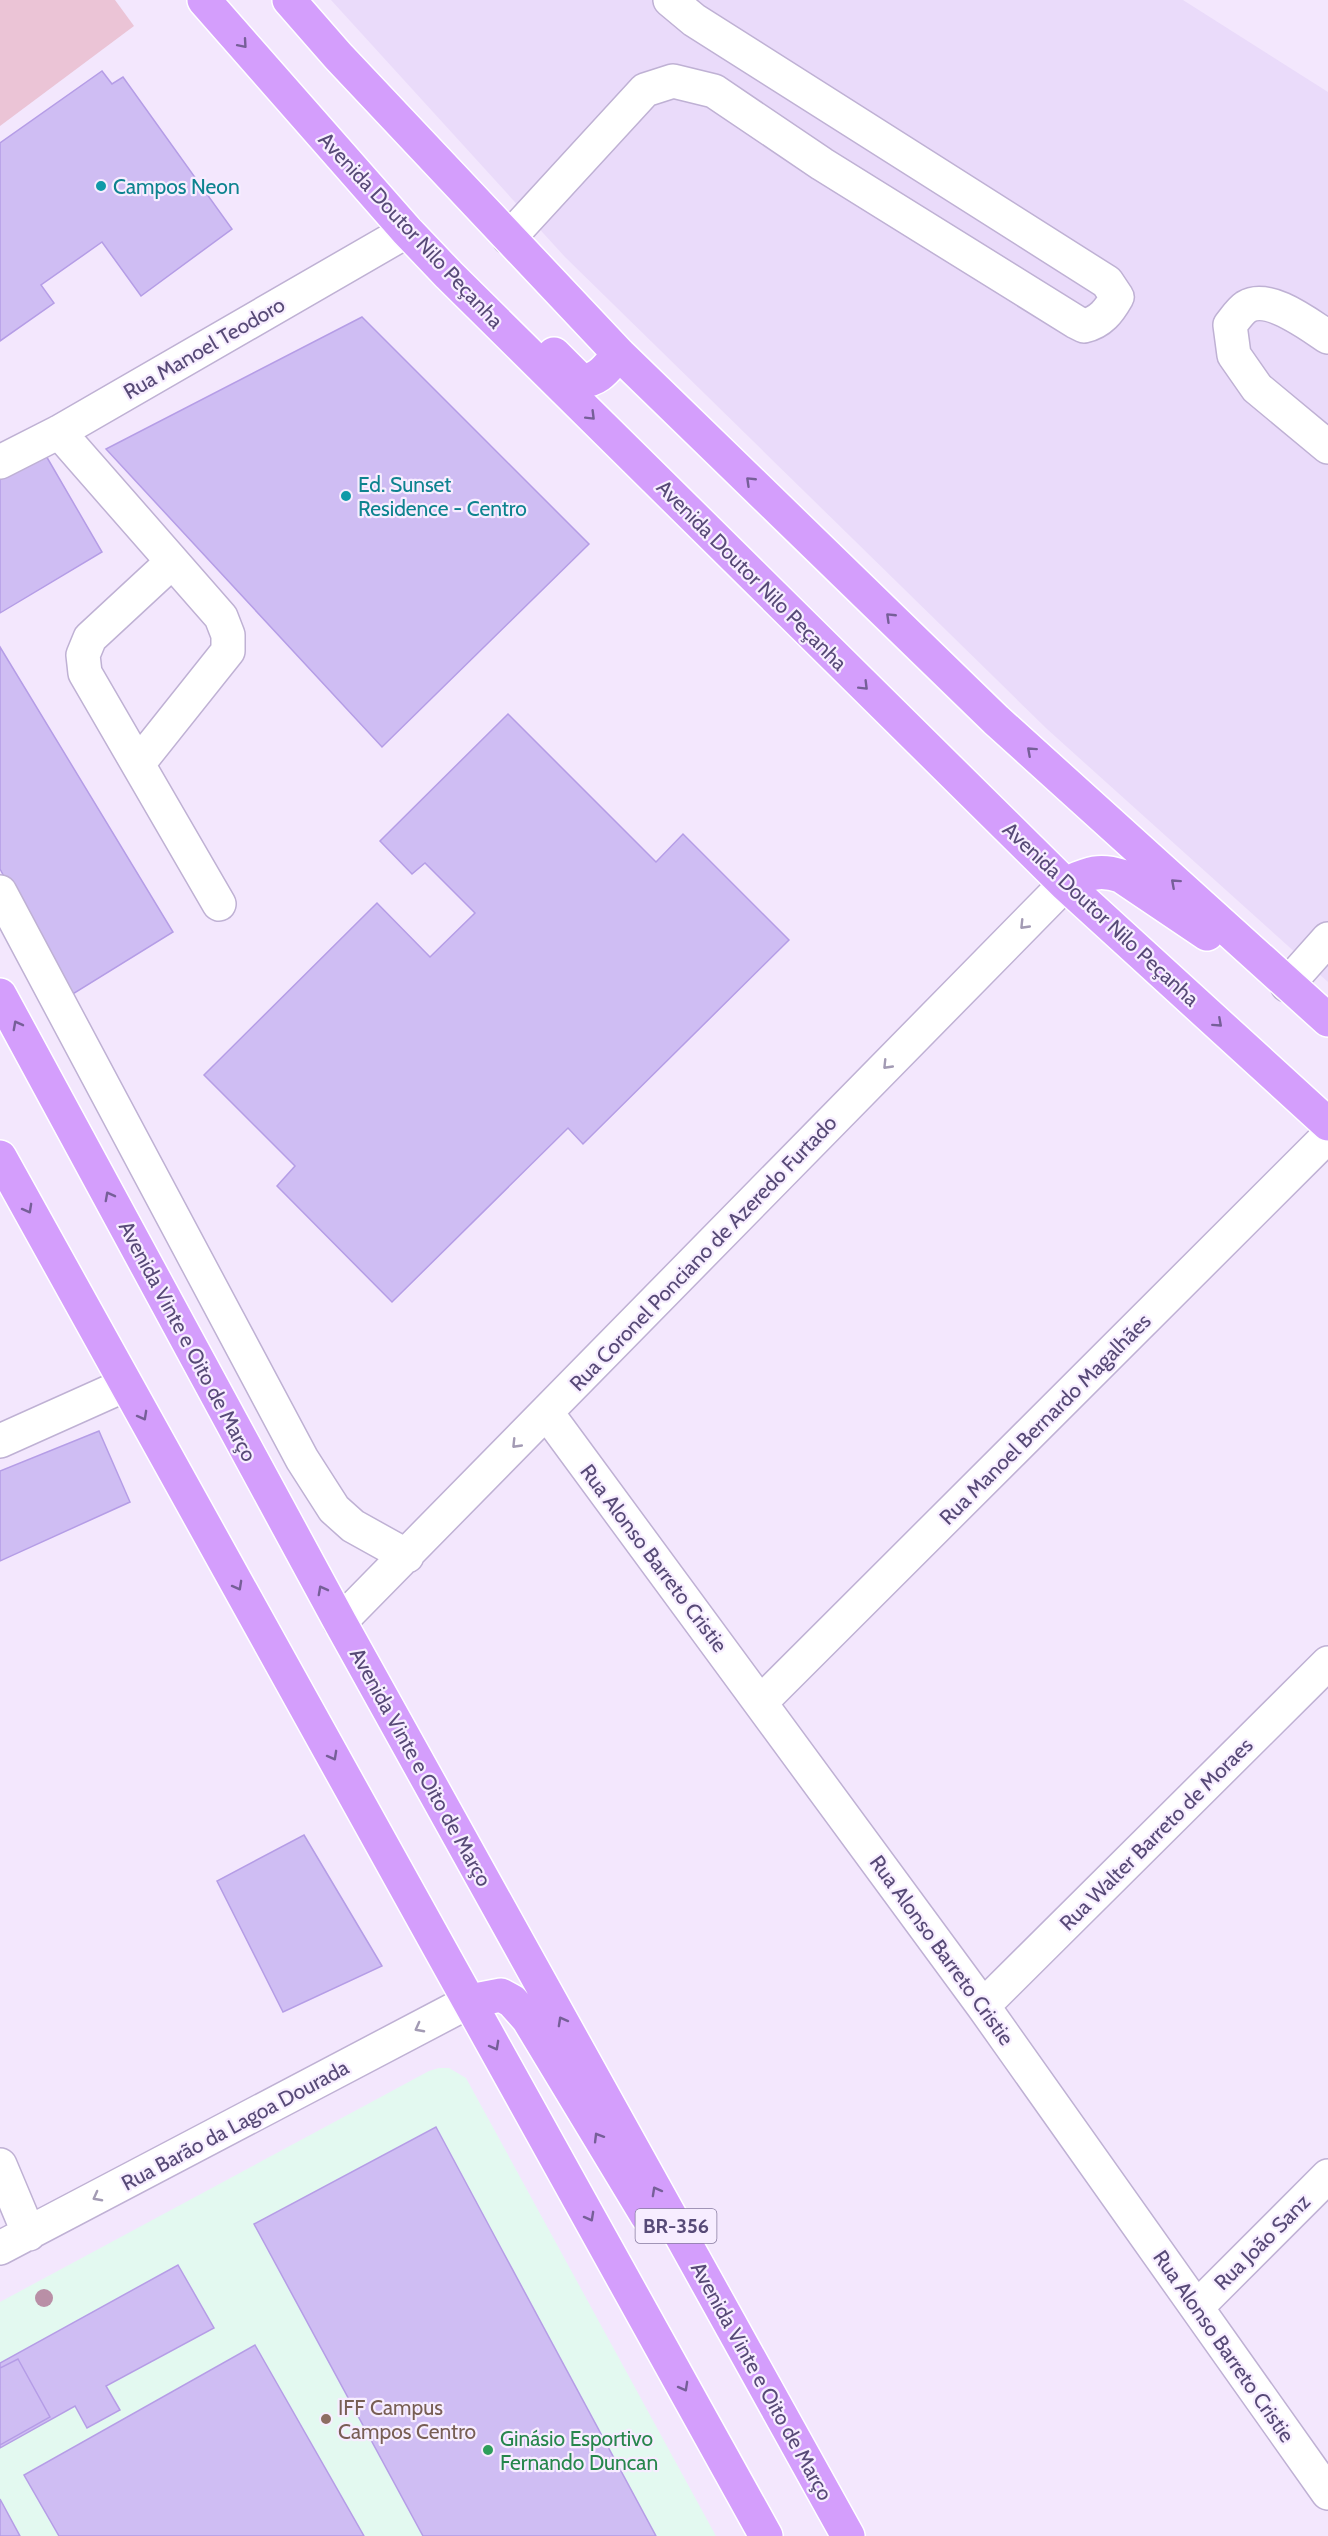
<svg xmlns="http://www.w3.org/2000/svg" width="1328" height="2536" font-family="Cabin,sans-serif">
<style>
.residential{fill:#eadbfa}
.education{fill:#e3f9f0}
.grass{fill:#ebc4d6}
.building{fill:#cfbdf3;stroke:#b59de6;stroke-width:1.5}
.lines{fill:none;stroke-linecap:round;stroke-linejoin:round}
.minor-casing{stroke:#bfb1d4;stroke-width:36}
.major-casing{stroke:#fff;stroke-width:36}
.minor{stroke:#fff;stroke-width:33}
.major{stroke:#d49efc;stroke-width:33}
.tree{fill:#b98fa6}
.oneway{stroke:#765f98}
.oneway2{stroke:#a39bb4}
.culture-dot{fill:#0f9aa8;stroke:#f7edff;stroke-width:2}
.education-dot{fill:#8d6e63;stroke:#f7edff;stroke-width:2}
.leisure-dot{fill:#2e9e5b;stroke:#f7edff;stroke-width:2}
.labels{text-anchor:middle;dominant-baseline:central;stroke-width:4.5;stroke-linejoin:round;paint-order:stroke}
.shield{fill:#f7edff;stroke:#877ba0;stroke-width:1.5}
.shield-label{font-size:20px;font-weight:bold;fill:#574a77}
.culture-label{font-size:21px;fill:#0d838f;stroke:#f7edff;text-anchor:start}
.street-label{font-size:21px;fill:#574a77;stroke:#f7edff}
.education-label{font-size:21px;fill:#785e54;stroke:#f7edff;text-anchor:start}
.leisure-label{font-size:21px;fill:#27864d;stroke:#f7edff;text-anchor:start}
</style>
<rect width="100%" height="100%" fill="#f3e7fd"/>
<path class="residential" d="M331,0H1183L1328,92V982L1047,729L565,257Z"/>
<path class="education" d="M439,2068H449L466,2078L716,2536H0V2302L429,2071Z"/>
<path class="grass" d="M0,0H115L134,26L0,126Z"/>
<path class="building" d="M102,71L112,84L123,77L232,229L141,296L102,242L41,285L54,303L0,341V143Z
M362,317L589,544L382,747L106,449Z
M45,454L102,552L0,613V477Z
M0,647L173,932L68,997L0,869Z
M508,714L656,862L683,834L789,940L583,1144L568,1128L392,1302L277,1186L295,1166L204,1075L377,903L430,957L475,913L425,863L412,874L380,841Z
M99,1431L130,1502L0,1561V1471Z
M304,1835L382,1966L283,2012L217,1881Z
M436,2127L502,2250L656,2536H423L254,2224Z
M178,2265L214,2328L106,2386L120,2410L87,2428L75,2406L0,2448V2363Z
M255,2345L364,2536H59L24,2475Z
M18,2359L50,2417L0,2445V2368Z
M0,2499L20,2536H0Z"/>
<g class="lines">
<g class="minor-casing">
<path id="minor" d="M509,238L645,90L673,81L714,91L822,164L1076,322L1084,326C1101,322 1109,311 1117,297L1107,282L694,20L670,0
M1328,337C1309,325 1269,293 1246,307C1240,311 1234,320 1230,325L1234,355L1257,388L1328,447
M59,432L221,617L228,635V651L138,764
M0,462L59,432L407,231
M172,562L90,638L83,655L85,673L219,904
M0,892L302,1459L334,1509L353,1526L407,1556
M1287,985L1328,939
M547,1413L983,2006L1328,2493
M0,1441L125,1385
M340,1622L1065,884
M761,1702L1328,1136
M983,2006L1328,1663
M0,2165L29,2234
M0,2248L470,2001
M1197,2307L1328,2176"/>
</g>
<g class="major-casing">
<path id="major" d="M204,0L407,231L449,275L1065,884L1328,1124
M289,0L338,56L619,354L996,720L1328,1020
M554,354L580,380C598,383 608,366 619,354
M1065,884C1086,875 1097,868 1121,876L1207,934
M0,995L340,1622L848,2536
M0,1157L766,2536
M470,2001L501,1995L512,2001L528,2019L647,2216"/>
</g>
<use href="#minor" class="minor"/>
<use href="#major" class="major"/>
</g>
<circle class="tree" cx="44" cy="2298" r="9"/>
<defs><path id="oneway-chevron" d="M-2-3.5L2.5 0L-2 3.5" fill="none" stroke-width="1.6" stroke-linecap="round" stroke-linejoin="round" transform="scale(1.5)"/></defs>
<g class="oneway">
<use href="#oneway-chevron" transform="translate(243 44) rotate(49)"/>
<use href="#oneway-chevron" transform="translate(591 416) rotate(45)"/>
<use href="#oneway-chevron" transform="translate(750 481) rotate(-136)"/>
<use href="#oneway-chevron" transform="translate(890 617) rotate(-136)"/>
<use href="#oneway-chevron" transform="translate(864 686) rotate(45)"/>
<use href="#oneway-chevron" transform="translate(1031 751) rotate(-138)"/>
<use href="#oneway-chevron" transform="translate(1175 883) rotate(-138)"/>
<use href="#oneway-chevron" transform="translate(1218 1023) rotate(42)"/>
<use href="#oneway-chevron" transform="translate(17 1025) rotate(-118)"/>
<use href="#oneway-chevron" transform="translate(109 1196) rotate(-118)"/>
<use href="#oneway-chevron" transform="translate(28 1209) rotate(61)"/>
<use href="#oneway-chevron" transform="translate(143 1416) rotate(61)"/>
<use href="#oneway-chevron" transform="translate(238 1586) rotate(61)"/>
<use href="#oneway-chevron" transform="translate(322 1590) rotate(-118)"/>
<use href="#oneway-chevron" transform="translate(333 1756) rotate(61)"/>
<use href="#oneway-chevron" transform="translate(562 2021) rotate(-119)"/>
<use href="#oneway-chevron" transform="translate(495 2046) rotate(61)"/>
<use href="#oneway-chevron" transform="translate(598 2137) rotate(-121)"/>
<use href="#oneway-chevron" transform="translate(656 2191) rotate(-119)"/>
<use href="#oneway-chevron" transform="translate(590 2217) rotate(61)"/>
<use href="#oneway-chevron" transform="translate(684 2387) rotate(61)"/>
</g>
<g class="oneway2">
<use href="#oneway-chevron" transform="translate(1024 925) rotate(134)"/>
<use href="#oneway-chevron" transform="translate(887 1065) rotate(134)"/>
<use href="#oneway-chevron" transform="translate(516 1444) rotate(134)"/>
<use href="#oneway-chevron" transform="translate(419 2028) rotate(152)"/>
<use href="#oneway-chevron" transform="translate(97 2197) rotate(152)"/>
</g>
<g class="culture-dot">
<circle cx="101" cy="186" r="6"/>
<circle cx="346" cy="496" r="6"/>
</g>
<circle class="education-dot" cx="326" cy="2419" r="6"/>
<circle class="leisure-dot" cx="488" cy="2450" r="6"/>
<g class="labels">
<rect class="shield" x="635.5" y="2209" width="81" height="34" rx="4.5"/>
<g class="shield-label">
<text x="676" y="2226">BR-356</text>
</g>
<g class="culture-label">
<text x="113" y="186">Campos Neon</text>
<text x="358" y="484">Ed. Sunset<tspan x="358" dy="24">Residence - Centro</tspan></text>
</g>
<g class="street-label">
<text transform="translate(411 230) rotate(47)">Avenida Doutor Nilo Peçanha</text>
<text transform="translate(204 348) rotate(-30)">Rua Manoel Teodoro</text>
<text transform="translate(752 575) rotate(45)">Avenida Doutor Nilo Peçanha</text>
<text transform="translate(1101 914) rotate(43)">Avenida Doutor Nilo Peçanha</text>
<text transform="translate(703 1253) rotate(-46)">Rua Coronel Ponciano de Azeredo Furtado</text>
<text transform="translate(188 1341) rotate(62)">Avenida Vinte e Oito de Março</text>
<text transform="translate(1045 1419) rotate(-45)">Rua Manoel Bernardo Magalhães</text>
<text transform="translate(654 1558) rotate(53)">Rua Alonso Barreto Cristie</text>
<text transform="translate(421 1767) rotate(61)">Avenida Vinte e Oito de Março</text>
<text transform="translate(1156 1834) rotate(-45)">Rua Walter Barreto de Moraes</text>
<text transform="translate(942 1950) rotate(54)">Rua Alonso Barreto Cristie</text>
<text transform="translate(235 2125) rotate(-28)">Rua Barão da Lagoa Dourada</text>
<text transform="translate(1262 2242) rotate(-45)">Rua João Sanz</text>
<text transform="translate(1224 2346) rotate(55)">Rua Alonso Barreto Cristie</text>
<text transform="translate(762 2381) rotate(61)">Avenida Vinte e Oito de Março</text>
</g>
<g class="education-label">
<text x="338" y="2407">IFF Campus<tspan x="338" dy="24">Campos Centro</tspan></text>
</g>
<g class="leisure-label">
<text x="500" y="2438">Ginásio Esportivo<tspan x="500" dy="24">Fernando Duncan</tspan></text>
</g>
</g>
</svg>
